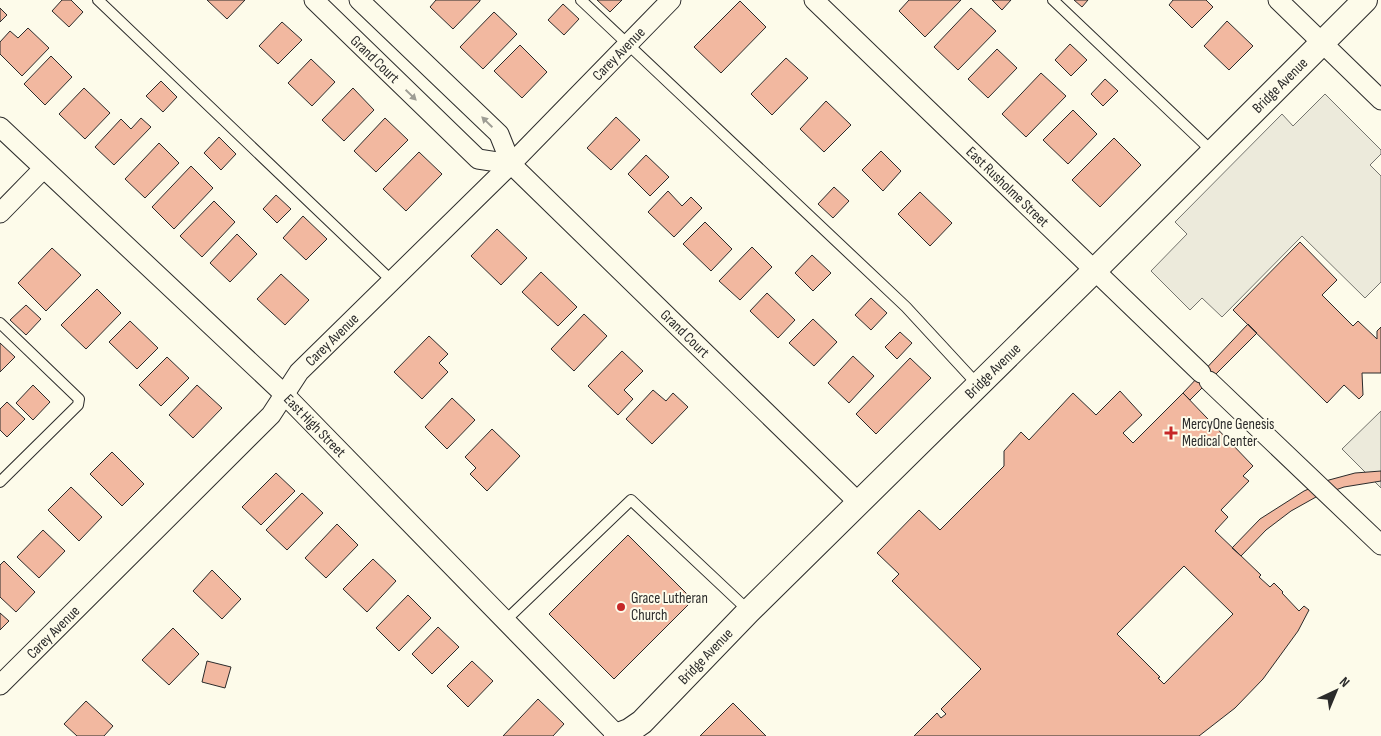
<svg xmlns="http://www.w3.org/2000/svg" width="1381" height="736" font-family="'Sofia Sans Condensed',sans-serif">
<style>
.parking{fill:#eceadb;stroke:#74746e}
.building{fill:#f2b8a0;stroke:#2b2b2b;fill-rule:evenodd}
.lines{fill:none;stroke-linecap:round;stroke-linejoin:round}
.service-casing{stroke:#2b2b2b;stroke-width:12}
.minor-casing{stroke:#2b2b2b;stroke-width:21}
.tertiary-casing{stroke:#2b2b2b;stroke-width:26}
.service{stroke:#fdfbea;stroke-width:10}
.minor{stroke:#fdfbea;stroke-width:19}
.tertiary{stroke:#fdfbea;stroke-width:24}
.oneway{fill:#9e9d94}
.poi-dot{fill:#c62828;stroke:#fdfbea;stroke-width:2}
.labels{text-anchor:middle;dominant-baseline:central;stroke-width:4;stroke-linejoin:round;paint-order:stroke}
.street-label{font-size:15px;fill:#2b2b2b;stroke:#fdfbea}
.poi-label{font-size:15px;fill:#2b2b2b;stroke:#fdfbea;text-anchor:start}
</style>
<rect width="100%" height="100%" fill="#fdfbea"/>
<path class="parking" d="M1325,94L1381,150V154L1370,165L1381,176V282L1365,298L1302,236L1222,317L1202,298L1190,310L1151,271L1187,234L1175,222L1282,114L1293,126Z
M1381,411V488L1342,449Z"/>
<path class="building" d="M62,0H71L83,12L69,27L52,11Z
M207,0H245L227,19Z
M436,0H480V1L453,29L430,7Z
M597,0H622L610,12Z
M909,0H961L925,37L899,11Z
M992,0H1011L1002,10Z
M1074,0H1088L1082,7Z
M1173,0H1206L1213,7L1192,28L1169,5Z
M740,1L766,27L721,73L694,47Z
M563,4L579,19L564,35L548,20Z
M0,8L7,15L0,22Z
M971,8L996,31L958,70L934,47Z
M494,12L517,34L483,69L460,47Z
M1227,21L1253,46L1229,70L1204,46Z
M282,22L302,40L278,64L259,46Z
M28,28L49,48L22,76L0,54V42L10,31L18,38Z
M1070,44L1087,60L1071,76L1055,60Z
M520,45L547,72L522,98L494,71Z
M997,49L1017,68L988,98L968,79Z
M51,56L72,77L45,105L24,84Z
M786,58L808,78L772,115L751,94Z
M311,59L335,82L312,106L288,83Z
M1041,73L1066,96L1026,137L1002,114Z
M1105,79L1118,91L1103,106L1091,94Z
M161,81L177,97L163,112L146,96Z
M84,88L110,113L85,139L59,114Z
M353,88L374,110L344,141L322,120Z
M826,101L851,125L824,152L800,129Z
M1073,110L1097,134L1068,164L1043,140Z
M616,117L640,140L611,170L587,148Z
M141,118L151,127L114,165L95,147L121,119L131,129Z
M385,118L408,140L376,172L354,151Z
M219,137L236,154L221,170L204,153Z
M1114,138L1141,165L1100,207L1072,180Z
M159,143L179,163L145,198L125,179Z
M881,151L901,171L883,191L862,170Z
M419,152L442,174L406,211L383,189Z
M646,155L669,177L650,196L628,174Z
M191,166L213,188L174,229L152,207Z
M834,187L849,201L833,218L818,204Z
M668,191L682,206L691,197L702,208L674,237L648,212Z
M920,192L952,223L930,246L898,214Z
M276,195L291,209L277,223L263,209Z
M214,201L235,222L202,257L180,236Z
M303,216L327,239L306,260L283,238Z
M705,222L732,249L711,271L683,244Z
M497,229L527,258L501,285L471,256Z
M237,234L257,254L230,282L210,263Z
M1300,242L1337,280L1322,295L1353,326L1358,321L1377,339V331L1381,327V373H1362L1363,395L1359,399L1344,385L1327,403L1233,310Z
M752,247L772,267L740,300L719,281Z
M52,248L81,275L46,311L18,283Z
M812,255L831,273L813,291L795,273Z
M541,272L577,307L558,326L522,292Z
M281,274L309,300L285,325L257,299Z
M97,289L121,313L86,349L61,325Z
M767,293L795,320L778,338L750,311Z
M871,298L887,313L871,330L855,315Z
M26,305L41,319L26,335L10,320Z
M584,314L607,336L574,371L551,349Z
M813,319L837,342L814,366L789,343Z
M130,321L158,348L137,369L109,342Z
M1248,324L1257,333L1190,400L1183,393Z
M900,332L912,343L897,359L885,347Z
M429,336L448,354L439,363L448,372L422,399L394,372Z
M0,343L15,357L0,372Z
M622,351L643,371L624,390L633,399L618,415L588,386Z
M853,356L874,376L849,403L828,383Z
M167,357L189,378L161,406L139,385Z
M910,358L931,378L876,434L856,414Z
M33,385L50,402L33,420L16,403Z
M197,385L222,408L193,438L169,415Z
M653,390L666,401L673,393L688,407L652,444L626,419Z
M1120,391L1142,415L1123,433L1133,443L1183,393L1253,466L1243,476L1249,481L1221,510L1228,517L1215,531L1261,575L1259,577L1270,587L1274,583L1283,592L1282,593L1299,611L1304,606L1309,610L1298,631L1263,679L1235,708L1199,736H914L937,713L941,718L946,714L941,709L981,669L892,581L899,574L877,553L919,510L940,530L1004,466V451L1021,432L1029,440L1073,393L1096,415ZM1184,566L1233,614L1164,684L1158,678L1160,677L1117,634Z
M452,398L475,420L447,449L425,427Z
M7,402L25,419L7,437L0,430V409Z
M492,429L520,456L487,491L470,474L476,468L465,457Z
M112,452L144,484L122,506L90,474Z
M1381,471V481L1344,487L1316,497L1291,511L1266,530L1241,556L1232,548L1260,519L1304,491L1329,480L1355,473Z
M276,473L295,491L261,525L242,507Z
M71,487L102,517L79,541L48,510Z
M302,493L323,513L287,550L266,530Z
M337,524L358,545L326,578L305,558Z
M43,530L65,551L39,578L17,557Z
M628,535L693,600L614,679L549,614Z
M373,559L396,581L367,612L343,589Z
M4,561L35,592L16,612L0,597V565Z
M212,570L241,599L222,619L193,591Z
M408,595L431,618L399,651L376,628Z
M0,613L9,621L0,630Z
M438,627L459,647L432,674L412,654Z
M173,628L199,654L169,685L142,660Z
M207,661L231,667L225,688L202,682Z
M472,661L493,681L468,707L447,686Z
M538,699L564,724L553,736H503Z
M86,701L113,726L104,736H77L64,724Z
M733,703L766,736H700Z"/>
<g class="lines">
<g class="service-casing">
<path id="service" d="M98,0L392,281
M581,0L906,307L978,385
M1053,0L1213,152
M0,323L79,399L78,405L0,482
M506,620L631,500L749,611"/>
</g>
<g class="minor-casing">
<g id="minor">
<path id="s1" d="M314,0L478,159L511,164"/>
<path id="s2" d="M359,0L499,134L511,164L859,503"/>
<path id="s3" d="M814,0L1201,373"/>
<path d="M1278,0L1381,100"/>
<path id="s4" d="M0,127L284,394L618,736"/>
<path d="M0,213L43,169"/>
<path d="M1209,381L1381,545"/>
<path id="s5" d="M0,685L271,415L299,372L511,164L671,0"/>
</g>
</g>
<g class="tertiary-casing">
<g id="tertiary">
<path id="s6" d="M616,736L629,731L642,722L749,611L1094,271L1365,0"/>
</g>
</g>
<use href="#service" class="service"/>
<use href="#minor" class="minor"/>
<use href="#tertiary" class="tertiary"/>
</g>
<defs><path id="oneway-solid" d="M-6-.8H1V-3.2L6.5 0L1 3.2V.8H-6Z" transform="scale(1.25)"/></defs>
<g class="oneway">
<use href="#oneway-solid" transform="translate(411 95) rotate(44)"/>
<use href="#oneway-solid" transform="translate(487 122) rotate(-136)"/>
</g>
<g class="poi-dot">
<path d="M1168.5 425.5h5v5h5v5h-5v5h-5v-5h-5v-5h5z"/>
<circle cx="621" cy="607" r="5"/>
</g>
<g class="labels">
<g class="street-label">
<text stroke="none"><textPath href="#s5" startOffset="885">Carey Avenue</textPath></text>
<text stroke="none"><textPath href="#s1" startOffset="85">Grand Court</textPath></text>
<text stroke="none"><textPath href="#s6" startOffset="931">Bridge Avenue</textPath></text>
<text stroke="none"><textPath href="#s3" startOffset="269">East Rusholme Street</textPath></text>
<text stroke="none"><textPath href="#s2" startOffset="469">Grand Court</textPath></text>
<text stroke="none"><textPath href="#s5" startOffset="480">Carey Avenue</textPath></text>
<text stroke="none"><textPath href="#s6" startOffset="526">Bridge Avenue</textPath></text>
<text stroke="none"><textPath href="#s4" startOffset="434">East High Street</textPath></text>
<text stroke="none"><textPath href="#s5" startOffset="75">Carey Avenue</textPath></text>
<text stroke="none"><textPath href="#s6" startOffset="121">Bridge Avenue</textPath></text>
</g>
<g class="poi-label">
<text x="1182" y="424">MercyOne Genesis<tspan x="1182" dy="17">Medical Center</tspan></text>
<text x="631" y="598">Grace Lutheran<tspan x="631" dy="17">Church</tspan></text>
</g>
</g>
<g transform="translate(1336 691) rotate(44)" stroke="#fdfbea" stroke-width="4" paint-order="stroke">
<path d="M0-4L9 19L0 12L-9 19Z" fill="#2b2b2b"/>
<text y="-8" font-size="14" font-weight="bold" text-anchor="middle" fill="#2b2b2b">N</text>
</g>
</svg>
